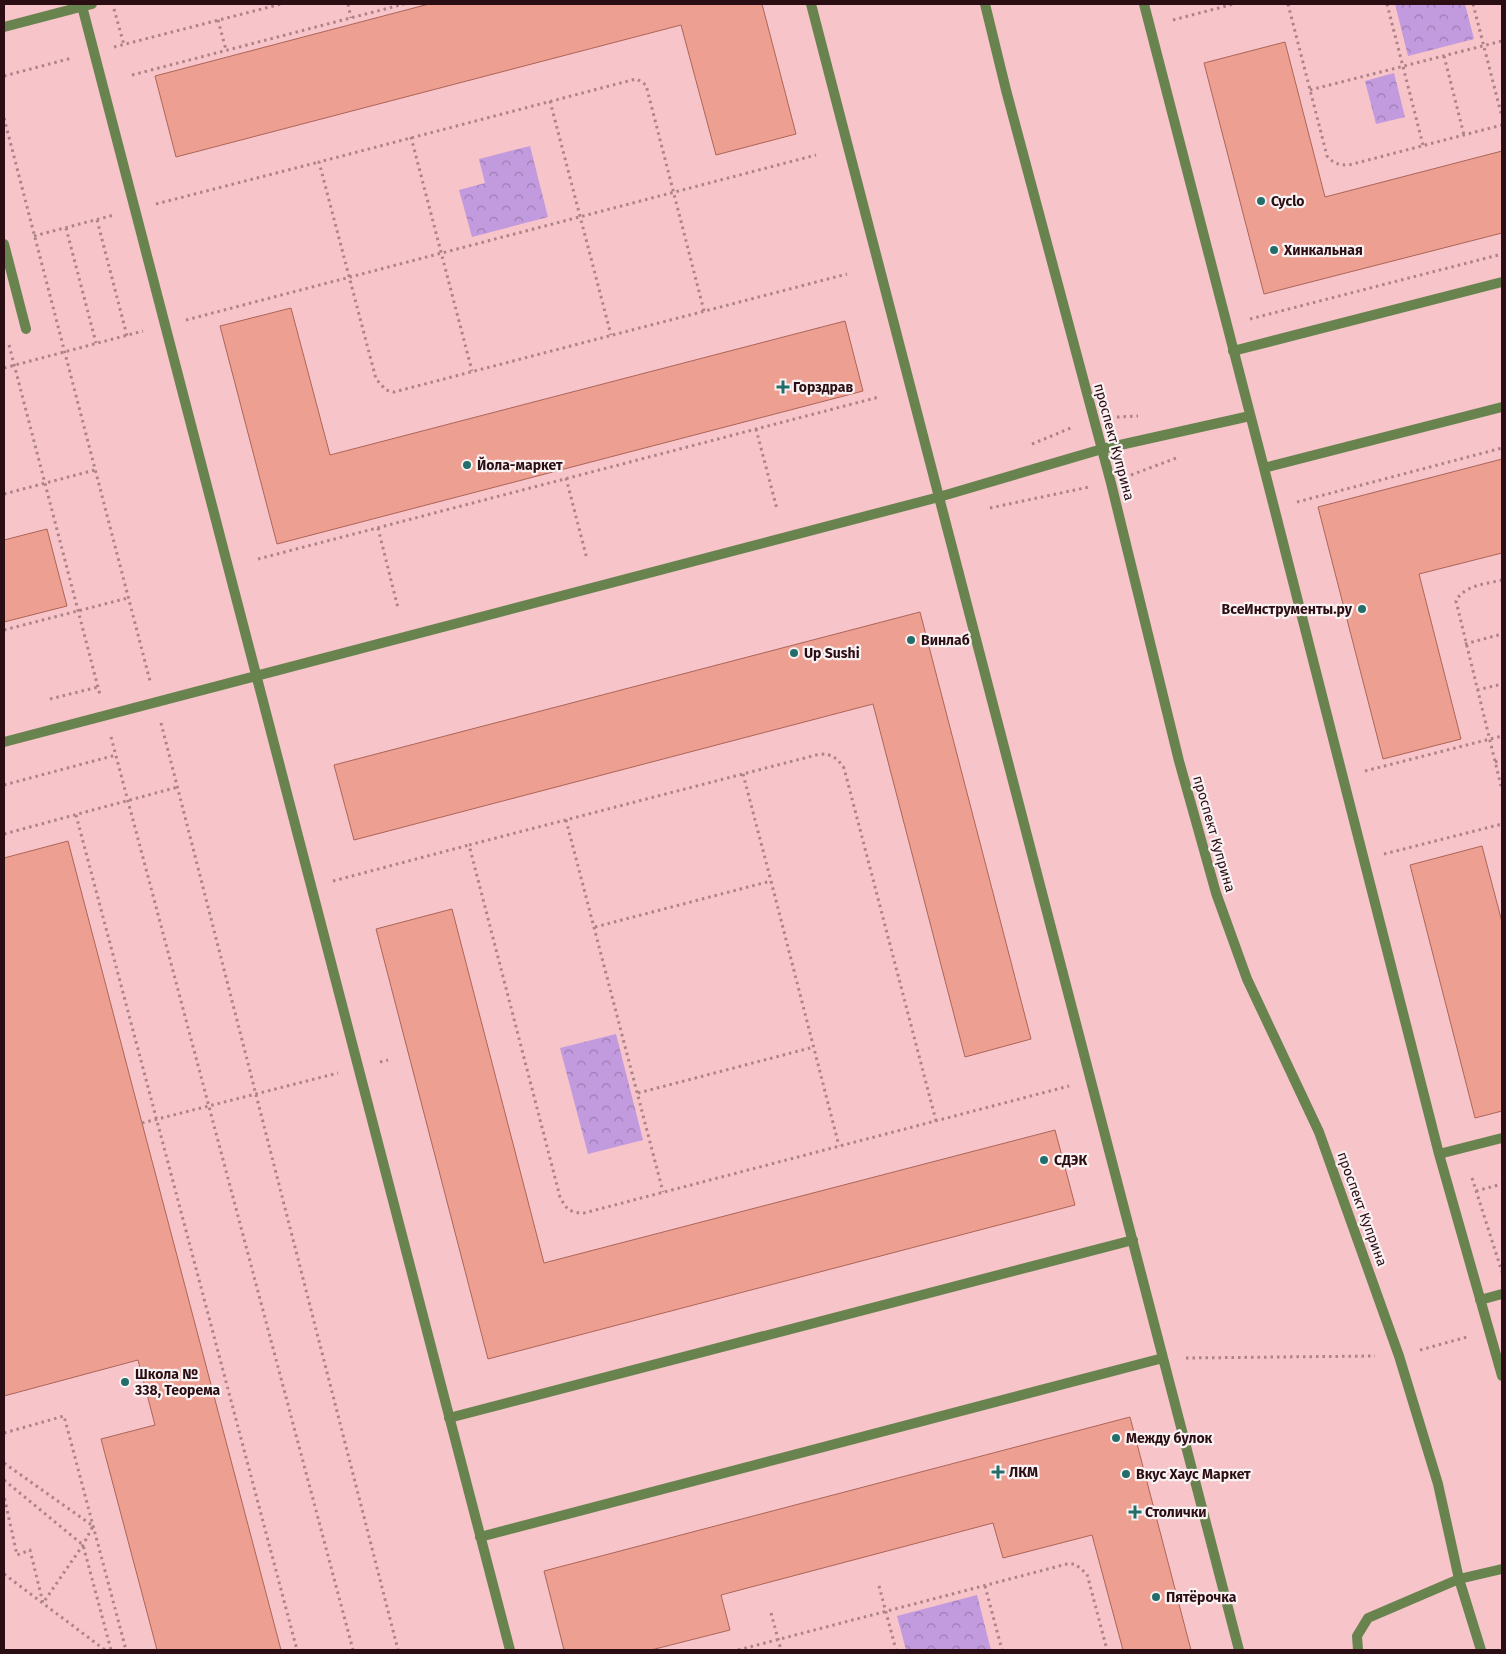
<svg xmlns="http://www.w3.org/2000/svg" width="1506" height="1654" font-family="'Fira Sans',sans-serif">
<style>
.park{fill:url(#park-crowns)}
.building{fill:#ed9f91;stroke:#ad6558}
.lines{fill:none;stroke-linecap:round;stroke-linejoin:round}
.path{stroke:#ad8388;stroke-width:3;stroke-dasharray:2.5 4;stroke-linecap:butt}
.service{stroke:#69834f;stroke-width:10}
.poi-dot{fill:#236e6b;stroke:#faf1f2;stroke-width:2}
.labels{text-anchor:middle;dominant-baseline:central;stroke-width:4.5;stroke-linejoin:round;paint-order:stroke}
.poi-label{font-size:14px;font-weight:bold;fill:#2b0e14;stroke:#faf1f2;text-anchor:start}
.street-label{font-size:14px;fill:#2b0e14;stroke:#faf1f2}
</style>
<defs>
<pattern id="park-crowns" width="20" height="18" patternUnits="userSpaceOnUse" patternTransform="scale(1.25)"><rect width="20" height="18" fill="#c29ade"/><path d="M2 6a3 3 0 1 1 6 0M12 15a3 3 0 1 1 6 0" fill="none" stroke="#9e7cb3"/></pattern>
</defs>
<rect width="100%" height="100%" fill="#f6c4c9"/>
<path class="park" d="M1395,4H1465L1474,39L1408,56Z
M1394,73L1405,117L1376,124L1365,81Z
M530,146L548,217L472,237L459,190L485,183L479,159Z
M616,1034L643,1140L588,1154L560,1048Z
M977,1595L991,1650H906L897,1616Z"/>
<path class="building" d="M429,4H762L796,134L716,155L681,25L176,157L155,76Z
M1285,42L1325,197L1502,151V233L1264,294L1204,63Z
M291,308L330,455L845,321L863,391L277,544L220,326Z
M1502,459V553L1419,574L1461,739L1383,759L1318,507Z
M47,529L67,606L4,622V540Z
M920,612L1031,1039L965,1057L873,704L354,840L334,765Z
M68,841L142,1123L281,1650H157L101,1439L155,1425L138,1360L4,1396V858Z
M1482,846L1502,922V1111L1475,1118L1410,865Z
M452,909L544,1263L1055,1130L1075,1205L488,1359L376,929Z
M1130,1417L1191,1650H1123L1092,1535L1003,1558L993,1523L721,1595L730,1630L651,1650H564L544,1571Z"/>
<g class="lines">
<path class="path" d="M348,4L351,18
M1288,4L1327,156C1334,164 1339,165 1349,165L1502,125
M1387,4L1423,145
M1473,4L1502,117
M114,9L124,45
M218,20L226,50
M1173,20L1234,4
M114,47L281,4
M1444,56L1464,135
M132,75L404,4
M4,76L72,58
M1310,90L1502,41
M550,101L611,335
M4,118L150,681
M411,137L472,371
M156,204L319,162
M97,220L127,336
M66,228L96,343
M34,236L114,215
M704,311L646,85L637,79L632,80L319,162L376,379L386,390L394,392L847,274
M1250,319L1502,254
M186,320L816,155
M9,345L100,695
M4,368L143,331
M1117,417L1138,416
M756,429L777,509
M1032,444L1073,427
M1131,475L1179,457
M566,478L587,559
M4,494L95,470
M1297,502L1502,448
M990,508L1089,487
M378,528L398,608
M258,559L879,397
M1502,580C1486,584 1464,585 1456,601L1502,790
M4,630L128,598
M1465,644L1502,634
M1477,690L1502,684
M50,699L98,687
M161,723L398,1650
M111,737L353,1650
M1495,762L1502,760
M1365,771L1502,736
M743,774L771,881
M4,785L116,755
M76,815L297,1650
M566,820L663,1192
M4,834L178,787
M1384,854L1502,824
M333,881L469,845
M595,927L771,881L839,1146
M380,1062L388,1060
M638,1093L814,1047
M936,1121L844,768C837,758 832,754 820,754L469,845L560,1197C566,1209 570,1213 584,1213L1069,1086
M142,1123L338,1073
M1472,1178L1502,1272
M1476,1191L1502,1184
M1420,1350L1467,1337
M1186,1358L1375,1356
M4,1433L64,1416L126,1650
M4,1463L93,1526L83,1545L43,1603L30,1550L17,1555L4,1496
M4,1480L83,1545L111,1650
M4,1574L105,1650
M879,1586L896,1650
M985,1586L1002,1650
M771,1613L781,1650
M738,1650L1067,1564H1075L1087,1574L1107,1650"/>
<path class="service" d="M811,4L939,497L1102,449L1250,416
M985,4L1006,90L1111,483L1179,761L1216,893L1247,979L1319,1132L1399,1356L1438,1484L1459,1579L1481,1650
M1144,4L1264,468
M82,6L510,1650
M4,27L92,4
M4,244L26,329
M1233,351L1502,282
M1502,407L1264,468L1439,1154L1502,1376
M4,742L939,497L1239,1650
M1439,1154L1502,1138
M1480,1300L1502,1294
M449,1418L1133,1240
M480,1537L1163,1358
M1358,1650L1357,1636L1368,1618L1459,1579L1502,1569"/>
</g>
<g class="poi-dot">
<circle cx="1261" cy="201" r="5"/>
<circle cx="1274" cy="250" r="5"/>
<path d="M780.5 379.5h5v5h5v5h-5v5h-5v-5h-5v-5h5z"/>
<circle cx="467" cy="465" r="5"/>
<circle cx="1362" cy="609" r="5"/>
<circle cx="911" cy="640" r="5"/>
<circle cx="794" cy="653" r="5"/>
<circle cx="1044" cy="1160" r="5"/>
<circle cx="125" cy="1382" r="5"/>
<circle cx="1116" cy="1438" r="5"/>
<path d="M995.5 1464.5h5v5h5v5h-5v5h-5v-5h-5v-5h5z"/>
<circle cx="1126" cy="1474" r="5"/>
<path d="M1132.5 1504.5h5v5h5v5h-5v5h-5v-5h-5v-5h5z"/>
<circle cx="1156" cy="1597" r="5"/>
</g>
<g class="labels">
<g class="poi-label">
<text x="1271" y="201">Cyclo</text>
<text x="1284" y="250">Хинкальная</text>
<text x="793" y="387">Горздрав</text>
<text x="477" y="465">Йола-маркет</text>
<text x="1352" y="609" text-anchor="end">ВсеИнструменты.ру</text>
<text x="921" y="640">Винлаб</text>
<text x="804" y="653">Up Sushi</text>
<text x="1054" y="1160">СДЭК</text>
<text x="135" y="1374">Школа №<tspan x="135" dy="16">338, Теорема</tspan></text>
<text x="1126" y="1438">Между булок</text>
<text x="1009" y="1472">ЛКМ</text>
<text x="1136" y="1474">Вкус Хаус Маркет</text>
<text x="1145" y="1512">Столички</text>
<text x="1166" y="1597">Пятёрочка</text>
</g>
<g class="street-label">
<text transform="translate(1114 442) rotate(75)">проспект Куприна</text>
<text transform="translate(1214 834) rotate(74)">проспект Куприна</text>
<text transform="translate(1362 1209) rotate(70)">проспект Куприна</text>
</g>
</g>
<rect width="1506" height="1654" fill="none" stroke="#2b0e14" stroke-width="10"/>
</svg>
